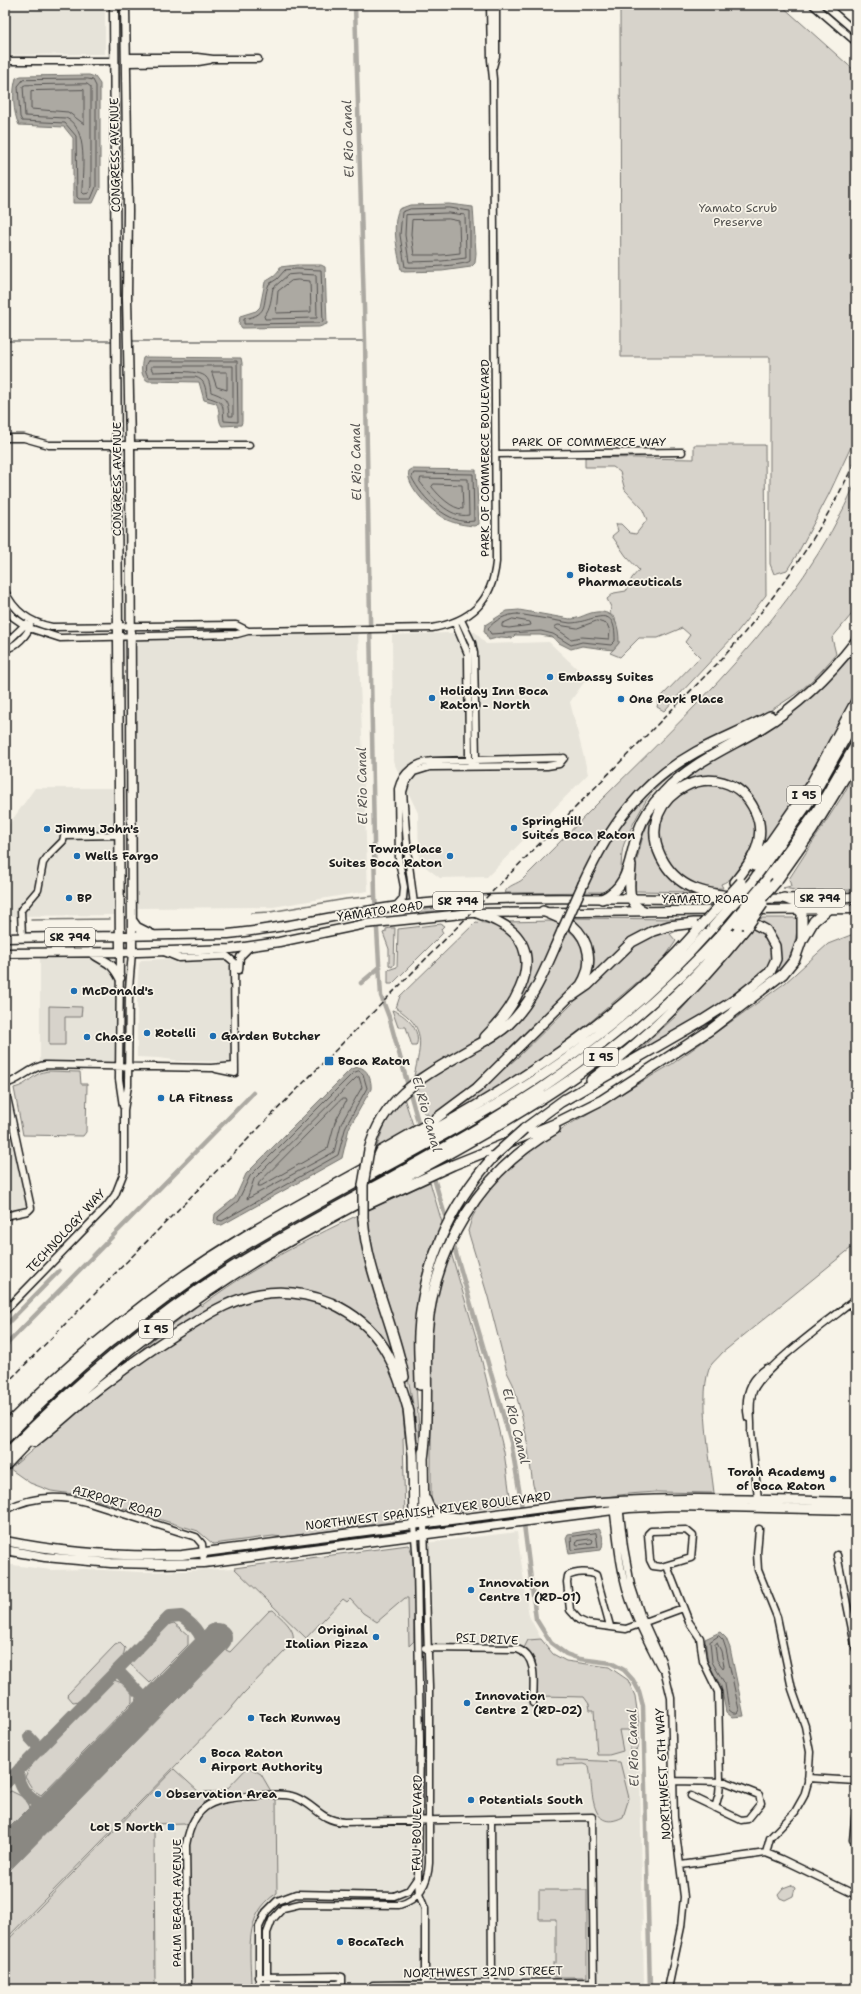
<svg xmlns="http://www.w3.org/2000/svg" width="861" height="1994" font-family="'Shantell Sans',sans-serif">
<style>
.built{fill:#e6e3d9}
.green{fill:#d7d3cb;stroke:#7a7874}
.water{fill:#aca9a2;stroke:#72716c}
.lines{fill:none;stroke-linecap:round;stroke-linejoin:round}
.shore{stroke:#565452;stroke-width:1}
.stream{stroke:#72716c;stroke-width:1.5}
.canal{stroke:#aca9a2;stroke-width:4.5}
.taxiway{stroke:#8a8882;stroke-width:12}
.runway{stroke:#8a8882;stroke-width:30}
.minor-casing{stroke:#1c1c1c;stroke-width:9}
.major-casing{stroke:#1c1c1c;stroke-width:11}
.highway-casing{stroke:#1c1c1c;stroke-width:12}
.minor{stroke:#f7f3e8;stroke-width:6}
.major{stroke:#f7f3e8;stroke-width:8}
.highway{stroke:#f7f3e8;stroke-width:9}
.rail{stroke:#1c1c1c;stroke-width:1.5;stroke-dasharray:6 3;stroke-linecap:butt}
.highway-bridge-casing{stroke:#1c1c1c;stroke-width:12;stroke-linecap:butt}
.highway-bridge{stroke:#f7f3e8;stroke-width:9}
.poi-dot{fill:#1f6fb2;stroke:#f7f3e8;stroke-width:1.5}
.labels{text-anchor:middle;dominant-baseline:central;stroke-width:3.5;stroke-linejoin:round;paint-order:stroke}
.shield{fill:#f7f3e8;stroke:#5e5c59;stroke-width:1}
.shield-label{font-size:11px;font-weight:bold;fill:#1c1c1c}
.street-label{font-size:12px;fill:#1c1c1c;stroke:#f7f3e8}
.park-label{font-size:12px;fill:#545351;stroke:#f7f3e8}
.poi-label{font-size:12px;font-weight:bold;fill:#1c1c1c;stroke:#f7f3e8;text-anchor:start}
.water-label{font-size:13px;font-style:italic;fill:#565452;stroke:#f7f3e8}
</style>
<rect width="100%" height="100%" fill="#f7f3e8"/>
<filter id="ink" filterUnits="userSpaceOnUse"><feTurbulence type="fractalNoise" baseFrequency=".025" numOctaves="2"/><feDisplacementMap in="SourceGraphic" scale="8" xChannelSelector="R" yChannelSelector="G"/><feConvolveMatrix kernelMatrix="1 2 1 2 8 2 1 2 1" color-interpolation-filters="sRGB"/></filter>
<g filter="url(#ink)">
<path class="built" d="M5,5H105V54L5,55Z
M358,631L368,891L273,907L134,908L125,641Z
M475,632L486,644L549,642L587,678L570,702L588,774L487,877L440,878L419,862L418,813L393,761L392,635Z
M35,788H118L116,915L5,916V830Z
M40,955H118V1065L40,1064Z
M227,958L232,963L231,1062L175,1061V1060L158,1058L137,1057V991L139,964L141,960L166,959L178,961Z
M5,1088L31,1208L5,1216Z
M517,1532L529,1616L541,1639L553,1654L566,1661L609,1667L628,1680L635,1697L639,1724L644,1989H5V1564L51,1570L85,1569L140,1572L185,1571L234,1568L400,1546Z"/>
<path class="green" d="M620,5H781L856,72V436L829,494L798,553L787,570L774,574L770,564V357H621Z
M694,445H765L766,595L734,636L664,711L657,707L659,699L700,657L685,642L690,635L682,628L658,638H639L620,657L610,653L619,643L615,618L610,614L611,607L607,599L614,593L626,591L632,578L639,570L626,556L612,536L618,531L616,524H621L630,533L636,534L647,520L642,508L625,490L620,472L613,467H585V457L694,459Z
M856,482V609L832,638L836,654C822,671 808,686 790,698C753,724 710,737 673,762C628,792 599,838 579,886H587C617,818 649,779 716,745C724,741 737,731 746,732C714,750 660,773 643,806C636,818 629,831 624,844C620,855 623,869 618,880C615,887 609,891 601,892L505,893C507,885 518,884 523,879C545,857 566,836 587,814C688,713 798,615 856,482Z
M856,647V694L814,774L779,828L759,850L762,825L735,784H682L674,788L668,794L654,848L694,892L635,891L636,863L644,832L656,808L667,793L697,769L753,737Z
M856,771V890L801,891L783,888L791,886L789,879L843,795Z
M701,785C707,785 713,785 719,786C748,791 762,826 752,851C750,856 746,860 743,864C736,873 732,880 721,884L723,888C715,888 704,890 696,887C692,885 689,881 686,879C681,876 675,872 672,868C648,836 659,791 701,785Z
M476,905L473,908L409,913L412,910Z
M567,918L689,919L662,924L590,978C600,948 586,937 567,918Z
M762,918H798C796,943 794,956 775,973L773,972L779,960L756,920Z
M552,921C576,929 595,957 579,981C570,994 554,1006 542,1018C506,1054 471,1089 429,1119L428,1114L424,1113L418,1086L506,1031L537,980L519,1010L498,1030L528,963L506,922Z
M476,922L495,924L511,935L521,952L523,966L518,983L508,1004L488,1031L470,1044L414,1076C421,1044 427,1027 396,1008L400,996Z
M441,924L444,926L441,929L443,933L392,984H388V970L397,967L398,929Z
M391,928H395L394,964L392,967L389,965V949L383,933L386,932V929Z
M683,928L670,934L676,941L665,957L648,973L589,1023L521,1075L445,1119L517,1058L622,955L631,947L661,931Z
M751,929L761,931L770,943L773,951L770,967L738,994L627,1061L676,1016Z
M856,933V1244L722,1353C719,1357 714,1361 711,1365C697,1389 711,1464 714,1493L656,1492L628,1494L541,1505L533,1485L526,1435L520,1409L513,1384L507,1372L488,1297L468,1231L472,1218L487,1190L515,1162L543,1140L672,1064L785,983L828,944Z
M49,1006L82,1007L81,1017H65V1045H49Z
M392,1010C404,1013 423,1031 416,1046H412L406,1027H398Z
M48,1071L80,1072L81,1084H87L86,1132L83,1136L23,1135L14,1088C29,1085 32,1073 48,1071Z
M404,1098L414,1128L376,1149L386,1121Z
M430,1182L476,1337L504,1452L511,1504L445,1513L433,1508L431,1500V1333L435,1299L445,1264L437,1234C404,1303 417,1378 420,1451L416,1440L415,1415L405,1362L394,1322L373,1255L367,1214L358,1219C363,1269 383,1314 396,1361L338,1302L248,1293L119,1369L152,1340L200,1304L201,1306C271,1253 351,1218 430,1182Z
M284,1295C295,1297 307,1298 317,1301C350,1310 386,1345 396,1377C403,1396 403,1418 405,1437L403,1438L405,1517L398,1521L284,1537L273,1536L213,1544L198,1531L80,1495L51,1491L30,1483L10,1469L121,1375L184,1332L230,1306L249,1300Z
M408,1545C418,1554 413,1624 414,1641L409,1646L408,1598H405L377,1622L363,1613L350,1599L347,1602L343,1599L306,1638L234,1568Z
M273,1610C282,1619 301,1632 290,1646L243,1694L228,1712L5,1940V1875L226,1650L230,1652L269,1611Z
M174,1623L188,1635V1645L150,1683L129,1663L166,1625Z
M541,1639L553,1654L566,1661L609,1667L628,1680L635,1696L639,1724L638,1749L630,1751L629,1730H619L623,1751L609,1755H597L594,1710H590L589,1704L584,1697L541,1696L536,1692C536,1675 541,1658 524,1648L528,1640Z
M120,1643L125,1648L123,1657L79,1701L73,1702L67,1695L115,1645Z
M114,1680L122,1683L132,1692V1702L41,1795L33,1790L25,1777L32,1763L110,1682Z
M557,1759L620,1762L629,1798L623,1817C588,1835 593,1785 589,1766L584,1764L557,1765Z
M248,1767L261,1774L272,1793C238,1794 204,1789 187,1825L184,1823L154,1824L155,1989H5V1943L174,1769L199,1792L225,1791Z
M11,1791L25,1798L30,1807L5,1832V1795Z
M276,1798L277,1893C242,1916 251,1952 251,1989H191L189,1846C200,1792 231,1800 276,1798Z
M791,1885L795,1888L793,1896L785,1900L780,1898L778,1894L783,1888Z
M539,1890H587V1977H553V1962H556V1919H539Z"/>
<path class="water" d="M89,75L95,77L100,84V188L93,203H73V138L64,127L19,125C13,113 12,91 16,78L21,76Z
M449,204L473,207L476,253L475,263L471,267L442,271L404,272L401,270C398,252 391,226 399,209L410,205Z
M297,265H321L325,267L327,324L319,327L242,328L239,324L240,316L256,311L260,307L265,282C271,278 279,275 280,267Z
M145,357L241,358L242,363V422L241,425L222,426C217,419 221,410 216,403L204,400L199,382L148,381C140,377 141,366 143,358Z
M412,469L476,470L479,524L474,526C465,525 456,524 447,520C435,515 404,485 409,471Z
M519,610L570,619C578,619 584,615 591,613C615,607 619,625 619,643L613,650L582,646L571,649L559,643L552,637L540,635H515L512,638L501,637L489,640L484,631L485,625L507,611Z
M358,1067C368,1068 372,1081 371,1089L349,1128L342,1158L222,1225H217L214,1222L215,1214L235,1198L246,1174L351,1069Z
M599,1529C603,1533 604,1544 601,1550L569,1554L566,1538L568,1534Z
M720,1632L726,1638L730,1648L744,1716L732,1717L726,1712L721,1686L708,1663L705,1639Z"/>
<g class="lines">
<path class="shore" d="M88,79L93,80L96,86V187L91,199H79L77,197L76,136L65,123L22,121L20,117L18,86L23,80Z
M87,84L91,87V186L89,193L84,194L82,192C82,171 89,129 66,118L25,116L23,86L25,85Z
M84,90V124L68,112L31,109V91Z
M449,208L470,211V261C465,266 414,268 405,267L400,235L402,212L410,209Z
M449,213L465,215L466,258L442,261L409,262L405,235L406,215Z
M449,219L459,221L460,253L442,255H414L411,234L412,220Z
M297,269L321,270L323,322L318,323L244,324V319C271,314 261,303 269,284L277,279L285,270Z
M298,274L316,275L317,318L265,319L264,316C271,308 271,298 273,288L288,275Z
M298,280L310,281L311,312L276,313L278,291L291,281Z
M148,361H237L238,422L224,421C222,403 226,403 207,397C205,388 206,380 195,377H149C145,374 144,364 148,361Z
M153,366H233V416H229C228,400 226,397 211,392C210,387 210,381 206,377C199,369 164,372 153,372L151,368Z
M212,372H227V390L217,387Z
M414,473L473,474L474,521C449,526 422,498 412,478Z
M421,478L468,479L469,515C449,519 431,496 420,482Z
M434,484L462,485L463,509C452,509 439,496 432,487Z
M518,614L570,623C592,623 616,600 615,641L611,645L582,642L571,645L553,634L541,631L491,634L488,629C494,620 507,614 518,614Z
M513,619L530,622L531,625L509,628L502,627V624Z
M597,621L607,624L610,631L609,639L582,637L571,639L554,627L558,625L577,628Z
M359,1071L363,1074L367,1088L346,1126L338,1155L222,1221L218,1220V1217L238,1201L250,1176L353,1073Z
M359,1077L362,1087L341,1124L334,1152L247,1199L254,1179L356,1078Z
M342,1099H345L346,1101L335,1122L328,1148L261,1186H258L259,1183Z
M596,1533L598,1547L572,1550L571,1537Z
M591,1539L593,1540L592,1543L578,1545L576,1544L577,1541Z
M719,1636L723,1640L726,1649L739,1710L737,1713H733L729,1710L725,1684L712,1662L710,1642Z
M717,1643L721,1651L724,1666L723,1668L717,1660L715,1645Z"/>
<path class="stream" d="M5,341H113
M131,341H365
M251,913L270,912L346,899L375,896
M5,920H11
M31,920L110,919"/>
<path class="canal" d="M355,5L365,341L375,896L381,996L389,1017L420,1129
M361,983L380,967
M424,1144L511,1442L521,1501L536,1619L551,1643L566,1654L580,1659L611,1663L624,1670L633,1680L639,1691L643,1706L650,1989
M5,1326L59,1271
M5,1346L253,1093"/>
<path class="taxiway" d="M117,1670L151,1705
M29,1737L40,1749
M20,1768C12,1786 39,1813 55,1802
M5,1784L169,1617L181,1616C193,1624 209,1640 200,1655
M36,1801L40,1810L38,1820"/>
<path class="runway" d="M5,1854L217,1638"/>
<g class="minor-casing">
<path id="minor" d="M813,5L856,42
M825,5L856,32
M126,57H197L213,59H258
M5,61H115
M126,63L198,62L210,60
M493,67L496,56V5
M5,438H24L49,445H249
M496,454L682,452
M5,591C14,612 31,623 52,627L236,625L248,631
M5,607L13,617L29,628L60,638L237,634L248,631L432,628C471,621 492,602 496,562L493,79L491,60L490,5
M461,620L472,643L474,653L476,760L475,763
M455,623L468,654L469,760L471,763
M5,644L26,624
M5,649C14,648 29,634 30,625
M414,904L408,857L403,792L406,782L414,772L430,767L547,766L559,764L564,758
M396,906L403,898L404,887L399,861L398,789C402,772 416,762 433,761L564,758
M22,937L21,910L38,890L43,863L48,856L63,841L64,836L119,835
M120,952L119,1079L123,1106
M164,952L179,958L227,956L234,962L235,1073L216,1069
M239,970L240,957L250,947
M5,1084C20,1081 30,1067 45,1065L211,1068L235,1066
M5,1088L31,1208L28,1211L5,1216
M5,1311L106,1207L115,1195L124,1172V1110L128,1086L129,989L132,952
M748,1418C744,1397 749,1380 767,1368
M751,1431L758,1499
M751,1434C752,1420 748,1404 753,1391C762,1368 834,1317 856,1299
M619,1505L624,1547L631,1585L641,1615L662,1661L671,1698L674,1817L684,1897L681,1927L668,1989
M613,1506C617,1536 619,1566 628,1595C636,1621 649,1644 661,1668
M5,1510C31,1496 58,1495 86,1502L196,1537L202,1544L204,1563
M759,1529L757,1553L758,1570L777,1617L792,1689L805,1726L810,1752L808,1782L804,1796L795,1812L770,1838L766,1853
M686,1530L693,1536L691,1558L661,1567L653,1566L650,1560L648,1534L651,1531Z
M837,1555L856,1649
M667,1566L689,1622L700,1638L703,1661L718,1692L720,1781L719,1794L715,1808
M610,1626L596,1575C589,1571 575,1572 568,1576L567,1582L570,1610L579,1620L588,1624L626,1629L683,1608
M425,1648L517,1649C539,1656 533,1686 533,1703
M808,1778L856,1781
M673,1781L726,1782L759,1795L761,1803L748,1819L741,1820L691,1796
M491,1820L492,1984
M853,1840L856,1809
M681,1865L766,1853L781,1859L856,1895
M418,1878L419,1894L425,1909V1989
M258,1977L337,1976L342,1977V1983L337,1984H264
M373,1985L594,1982
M188,1989L186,1845C194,1800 216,1799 255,1796C268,1795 283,1793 295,1797C316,1805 319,1820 344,1822L592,1817L594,1989
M259,1989V1927L266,1912L277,1901L296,1894L394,1896L409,1890L418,1877L420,1744L417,1563L414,1525
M267,1989V1933L272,1920L283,1908L300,1904L399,1905C419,1900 428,1883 429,1863V1687L424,1524
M855,1989H856"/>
</g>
<g class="major-casing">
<path id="major" d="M114,5L120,952
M125,5L128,211L127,297L130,445L132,952
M757,899L856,897
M132,920L137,927L153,935
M5,938L228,934C291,928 353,910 416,904C520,894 624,900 728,899
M91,952C105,964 109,958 120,978
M5,953L138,952L231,949L279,942L365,924L472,913L856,909
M5,1541C64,1553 122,1557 182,1555L566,1505C664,1495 758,1500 856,1502
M5,1550L45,1557L111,1563L160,1564L204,1563L629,1508L675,1506L856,1510"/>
</g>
<g class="highway-casing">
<path id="highway" d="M631,865C630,882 625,904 644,911
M754,866L811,784L856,701
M735,882C752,861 768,838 755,811C725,747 630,794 661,857C668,871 679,882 693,888C711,896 734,896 753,899
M752,882L811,799L856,719
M765,882L817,811L856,744
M776,882L812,831L856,759
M583,884C609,827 640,783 696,752C720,739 746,729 770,716
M602,899C631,885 628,859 638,832C643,817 653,803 664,792C689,764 728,748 760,729C798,706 829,676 856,641
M477,913C490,918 504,923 514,933C545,965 509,1014 485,1037
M804,938L814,921L827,910
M591,1080C650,1036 701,984 747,927
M561,1102L703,1020L736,999L770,972L776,959L775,946L766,930L753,923H694L669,926L653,931L632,942L588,985L572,996
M524,1129L565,1099
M369,1150C384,1094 426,1075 472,1048C485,1041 497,1035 508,1025C535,1000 547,964 562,931
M375,1164L381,1151L430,1123L477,1088L581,985C594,965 590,940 572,925C563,919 552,915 543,911
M364,1206L453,1165L552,1125L602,1100L710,1030L783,974L795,959L802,939V914L794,902L784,898
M363,1218C367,1274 394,1323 404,1377
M420,1385C420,1368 418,1351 419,1333C422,1267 449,1206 494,1156
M408,1408L413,1455L414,1525
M5,1427C77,1355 155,1290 242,1238C401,1142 578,1071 701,926
M5,1439C73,1369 147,1307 229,1255C313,1203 402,1160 487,1110C571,1061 649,1000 713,927
M34,1442C57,1425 77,1405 99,1388C129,1365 159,1343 192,1324C213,1311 235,1298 260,1294C284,1290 309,1294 331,1303C382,1326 395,1363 409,1412
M423,1452L424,1524
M5,1455C74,1385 148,1321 231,1268C313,1217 400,1175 483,1125C574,1071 657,1006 728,927
M423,1459C429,1418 425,1376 427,1334C433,1249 480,1171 555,1129
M5,1466C25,1445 45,1423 67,1404C128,1347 194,1298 265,1255C350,1205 438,1163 522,1111C602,1062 680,1000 738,926
M426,1500C432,1519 446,1517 463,1518"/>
</g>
<use href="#minor" class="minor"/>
<use href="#major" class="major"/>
<use href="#highway" class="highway"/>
<path class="rail" d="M5,1385L718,663C774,601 821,535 856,459"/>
<g class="highway-bridge-casing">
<path id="highway-bridge" d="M701,926L741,882
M738,926L776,882
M713,927L752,882
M728,927L765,882
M747,927L763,904
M562,931L583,884
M494,1156L524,1129
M363,1218V1185L369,1150"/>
</g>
<use href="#highway-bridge" class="highway-bridge"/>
</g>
</g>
<g class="poi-dot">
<circle cx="570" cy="575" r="4"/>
<circle cx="550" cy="677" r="4"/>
<circle cx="432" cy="698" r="4"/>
<circle cx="621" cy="699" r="4"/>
<circle cx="514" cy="828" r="4"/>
<circle cx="47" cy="829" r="4"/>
<circle cx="77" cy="856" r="4"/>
<circle cx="450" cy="856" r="4"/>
<circle cx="69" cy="898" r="4"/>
<circle cx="74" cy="991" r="4"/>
<circle cx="147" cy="1033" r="4"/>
<circle cx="213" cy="1036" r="4"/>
<circle cx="87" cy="1037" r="4"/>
<rect x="324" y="1056" width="10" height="10" rx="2"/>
<circle cx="161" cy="1098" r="4"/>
<circle cx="833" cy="1479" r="4"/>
<circle cx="471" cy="1590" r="4"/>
<circle cx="376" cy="1637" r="4"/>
<circle cx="467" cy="1703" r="4"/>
<circle cx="251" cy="1718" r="4"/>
<circle cx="203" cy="1760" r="4"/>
<circle cx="158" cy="1794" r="4"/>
<circle cx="471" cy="1800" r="4"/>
<rect x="167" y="1823" width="8" height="8" rx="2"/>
<circle cx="340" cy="1942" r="4"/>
</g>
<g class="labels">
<g class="shield">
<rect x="787" y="786" width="34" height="18" rx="3"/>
<rect x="795" y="889" width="50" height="18" rx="3"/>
<rect x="433" y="892" width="50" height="18" rx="3"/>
<rect x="45" y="928" width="50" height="18" rx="3"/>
<rect x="584" y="1048" width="34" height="18" rx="3"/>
<rect x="139" y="1320" width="34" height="18" rx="3"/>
</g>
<g class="shield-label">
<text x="804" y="795">I 95</text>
<text x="820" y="898">SR 794</text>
<text x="458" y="901">SR 794</text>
<text x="70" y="937">SR 794</text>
<text x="601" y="1057">I 95</text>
<text x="156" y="1329">I 95</text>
</g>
<g class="street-label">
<text transform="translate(115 155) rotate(-91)">CONGRESS AVENUE</text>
<text x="589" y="442">PARK OF COMMERCE WAY</text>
<text transform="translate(485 458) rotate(-90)">PARK OF COMMERCE BOULEVARD</text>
<text transform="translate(117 479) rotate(-90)">CONGRESS AVENUE</text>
<text x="705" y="899">YAMATO ROAD</text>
<text transform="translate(380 911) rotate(-8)">YAMATO ROAD</text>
<text transform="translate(66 1231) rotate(-47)">TECHNOLOGY WAY</text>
<text transform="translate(117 1502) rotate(16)">AIRPORT ROAD</text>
<text transform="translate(428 1511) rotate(-7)">NORTHWEST SPANISH RIVER BOULEVARD</text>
<text transform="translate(487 1639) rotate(3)">PSI DRIVE</text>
<text transform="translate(663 1774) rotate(-93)">NORTHWEST 6TH WAY</text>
<text transform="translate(417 1823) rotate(-89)">FAU BOULEVARD</text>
<text transform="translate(177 1903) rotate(-90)">PALM BEACH AVENUE</text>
<text transform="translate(483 1972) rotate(-1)">NORTHWEST 32ND STREET</text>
</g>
<g class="park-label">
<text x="738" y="208">Yamato Scrub<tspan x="738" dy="14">Preserve</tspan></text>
</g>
<g class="poi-label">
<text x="578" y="568">Biotest<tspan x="578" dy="14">Pharmaceuticals</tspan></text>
<text x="558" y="677">Embassy Suites</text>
<text x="440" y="691">Holiday Inn Boca<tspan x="440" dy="14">Raton - North</tspan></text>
<text x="629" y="699">One Park Place</text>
<text x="522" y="821">SpringHill<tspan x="522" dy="14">Suites Boca Raton</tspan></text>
<text x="55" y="829">Jimmy John's</text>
<text x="442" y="849" text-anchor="end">TownePlace<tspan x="442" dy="14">Suites Boca Raton</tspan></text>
<text x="85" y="856">Wells Fargo</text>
<text x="77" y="898">BP</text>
<text x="82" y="991">McDonald's</text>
<text x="155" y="1033">Rotelli</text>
<text x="221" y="1036">Garden Butcher</text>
<text x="95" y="1037">Chase</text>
<text x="338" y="1061">Boca Raton</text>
<text x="169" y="1098">LA Fitness</text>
<text x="825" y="1472" text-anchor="end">Torah Academy<tspan x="825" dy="14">of Boca Raton</tspan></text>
<text x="479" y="1583">Innovation<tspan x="479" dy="14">Centre 1 (RD-01)</tspan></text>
<text x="368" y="1630" text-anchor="end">Original<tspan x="368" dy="14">Italian Pizza</tspan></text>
<text x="475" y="1696">Innovation<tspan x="475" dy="14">Centre 2 (RD-02)</tspan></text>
<text x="259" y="1718">Tech Runway</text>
<text x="211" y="1753">Boca Raton<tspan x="211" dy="14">Airport Authority</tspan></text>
<text x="166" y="1794">Observation Area</text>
<text x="479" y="1800">Potentials South</text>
<text x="163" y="1827" text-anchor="end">Lot 5 North</text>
<text x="348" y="1942">BocaTech</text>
</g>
<g class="water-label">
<text transform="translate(348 139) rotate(-92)">El Rio Canal</text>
<text transform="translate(356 462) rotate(-91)">El Rio Canal</text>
<text transform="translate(362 786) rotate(-91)">El Rio Canal</text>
<text transform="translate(427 1114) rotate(74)">El Rio Canal</text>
<text transform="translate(516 1426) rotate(76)">El Rio Canal</text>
<text transform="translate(633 1748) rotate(-92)">El Rio Canal</text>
</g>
</g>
<rect width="861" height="1994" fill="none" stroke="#f7f3e8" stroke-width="20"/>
<rect x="10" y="10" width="841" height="1974" fill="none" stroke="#1c1c1c" stroke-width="1.5" filter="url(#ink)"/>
</svg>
